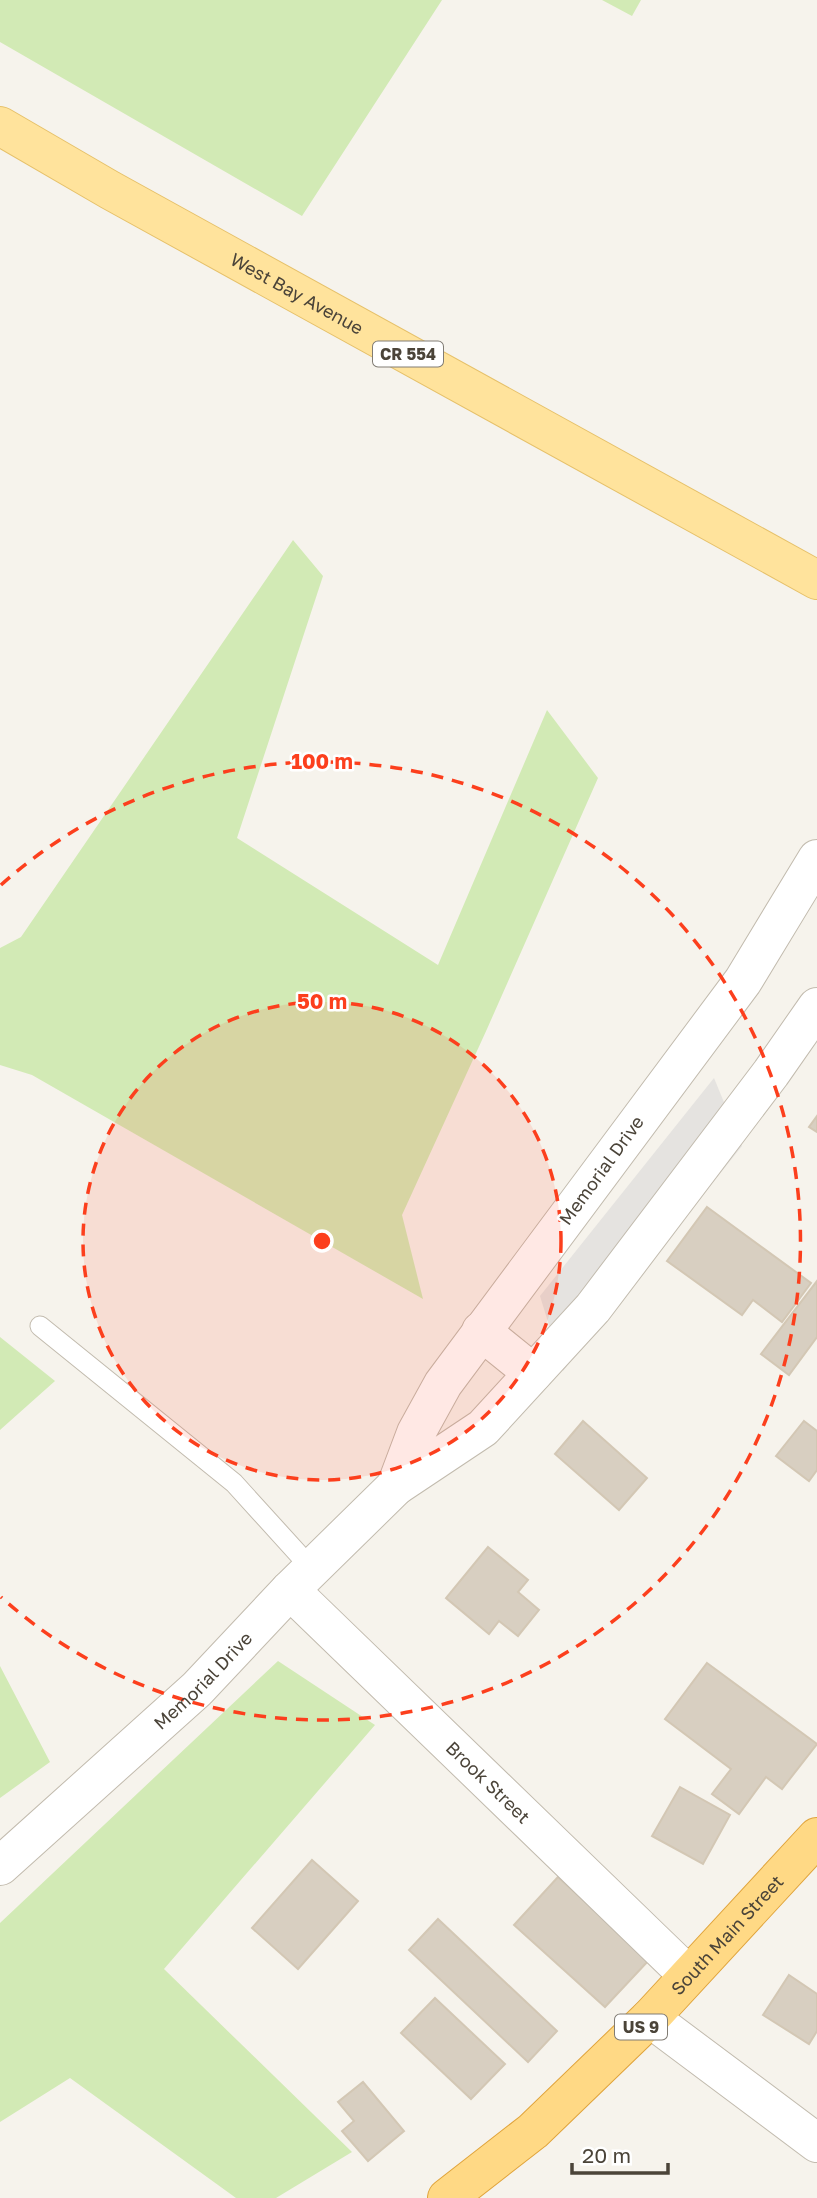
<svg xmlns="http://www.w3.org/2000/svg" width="817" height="2198" font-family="'Golos Text',sans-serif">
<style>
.green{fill:#d2eab5}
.parking{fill:#e5e3e0}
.building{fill:#d8cfc1;stroke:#d3c7b4;stroke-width:2}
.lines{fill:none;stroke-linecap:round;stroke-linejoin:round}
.service-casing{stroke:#c2bbae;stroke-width:21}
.minor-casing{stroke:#c2bbae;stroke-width:40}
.primary-casing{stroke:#e6c16a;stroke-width:40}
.trunk-casing{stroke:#e0a43c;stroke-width:40}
.service{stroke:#fff;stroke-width:19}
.minor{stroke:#fff;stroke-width:38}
.primary{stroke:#ffe39c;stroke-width:38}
.trunk{stroke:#ffd985;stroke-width:38}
.ring{fill:none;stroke:#fc3f1d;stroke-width:3.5;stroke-dasharray:12 9}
.labels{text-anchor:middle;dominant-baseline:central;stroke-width:5;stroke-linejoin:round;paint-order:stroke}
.shield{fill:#fff;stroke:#817c74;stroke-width:2}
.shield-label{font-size:16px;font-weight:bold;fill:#4b4439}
.street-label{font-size:18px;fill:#4b4439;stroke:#fff}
.centre{fill:#fc3f1d;stroke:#fff;stroke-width:3.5}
.ring-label{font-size:21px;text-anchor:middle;font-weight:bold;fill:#fc3f1d;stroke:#fff;stroke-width:5;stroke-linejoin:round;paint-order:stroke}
</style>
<rect width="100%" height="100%" fill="#f6f3ec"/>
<path class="green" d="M0,0H442L302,216L0,42Z
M602,0H641L632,16Z
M293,540L323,576L237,838L438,965L547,710L598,778L487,1029L402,1215L423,1299L32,1075L0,1065V948L21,937Z
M0,1337L55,1381L0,1430Z
M278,1661L375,1725L164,1969L352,2152L276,2198H236L70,2078L0,2122V1923Z
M0,1666L50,1762L0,1798Z"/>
<path class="parking" d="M714,1078L742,1146L563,1371L540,1296Z"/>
<path class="building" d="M817,1116V1132L809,1127Z
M707,1207L811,1283L782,1322L753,1300L742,1315L667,1261Z
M817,1281V1337L789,1375L761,1354Z
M583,1421L647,1478L619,1510L555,1454Z
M804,1421L817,1431V1470L809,1481L776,1456Z
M488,1547L528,1580L518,1592L539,1610L518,1636L499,1621L489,1634L446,1598Z
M707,1663L817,1744L782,1789L766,1777L739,1814L712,1794L731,1769L665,1719Z
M680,1787L730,1815L703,1864L652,1836Z
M312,1860L358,1901L298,1969L252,1928Z
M558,1877L649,1960L605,2007L514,1925Z
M438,1919L557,2031L528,2062L409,1950Z
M789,1975L817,1994V2031L809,2044L763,2015Z
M435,1998L505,2064L471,2099L401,2033Z
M363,2082L404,2131L368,2161L342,2131L354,2121L338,2102Z"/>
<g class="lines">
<g class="service-casing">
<path id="service" d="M40,1326L234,1483L312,1569"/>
</g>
<g class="minor-casing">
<g id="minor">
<path d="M817,859L743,981L443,1384L416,1433L396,1486L483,1428L593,1308L771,1073L817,1007"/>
<path d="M481,1331L533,1373"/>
<path id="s1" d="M290,1590L688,1975"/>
<path id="s2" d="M0,1866L197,1689L290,1590L396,1486"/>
<path d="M650,2018L817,2143"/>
</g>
</g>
<g class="primary-casing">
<g id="primary">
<path id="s3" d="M0,126L110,190L817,580"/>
</g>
</g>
<g class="trunk-casing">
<g id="trunk">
<path id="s4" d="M447,2198L533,2131L650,2018L817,1837"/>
</g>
</g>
<use href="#service" class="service"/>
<use href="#minor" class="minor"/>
<use href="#primary" class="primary"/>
<use href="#trunk" class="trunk"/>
</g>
<circle cx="322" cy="1241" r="239" fill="#fc3f1d" fill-opacity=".12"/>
<g class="ring">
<circle cx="322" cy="1241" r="239"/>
<path d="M1 885A479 479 0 1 1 1 1597"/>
</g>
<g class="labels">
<g class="shield">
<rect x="373" y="341.5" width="70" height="25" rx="5"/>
<rect x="615" y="2014.5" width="52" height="25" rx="5"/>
</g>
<g class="shield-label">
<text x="408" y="354">CR 554</text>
<text x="641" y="2027">US 9</text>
</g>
<g class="street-label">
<text stroke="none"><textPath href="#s3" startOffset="341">West Bay Avenue</textPath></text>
<text transform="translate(601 1170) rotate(-54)">Memorial Drive</text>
<text stroke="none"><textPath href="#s2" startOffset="275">Memorial Drive</textPath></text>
<text stroke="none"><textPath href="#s1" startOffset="276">Brook Street</textPath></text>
<text stroke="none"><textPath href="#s4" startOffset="385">South Main Street</textPath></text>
</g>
</g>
<circle cx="322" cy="1241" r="10" class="centre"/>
<g class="ring-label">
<text x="322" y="769">100 m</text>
<text x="322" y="1009">50 m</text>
</g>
<path d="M572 2163v10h96v-10" fill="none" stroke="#4b4439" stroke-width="3.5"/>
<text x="582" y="2163" font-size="21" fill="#4b4439" stroke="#ffffff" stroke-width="5" paint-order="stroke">20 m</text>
</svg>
